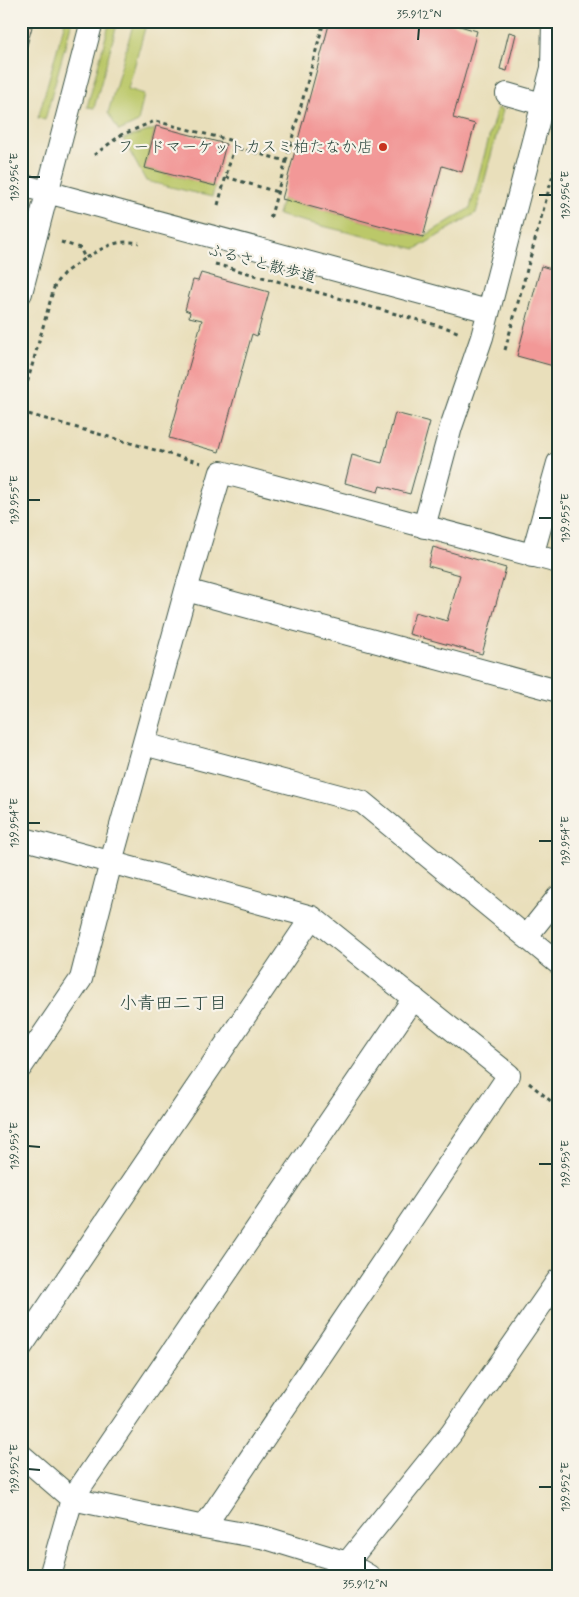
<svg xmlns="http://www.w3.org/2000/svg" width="579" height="1597" font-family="Mynerve,'Klee One',sans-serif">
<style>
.green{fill:#bbc869;stroke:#6d824e}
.building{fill:#f29897}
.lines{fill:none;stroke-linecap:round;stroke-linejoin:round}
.minor-casing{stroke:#3d5548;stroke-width:24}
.path{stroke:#3d5548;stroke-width:3;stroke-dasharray:4 4;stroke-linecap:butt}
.minor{stroke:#fff;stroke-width:22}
.ticks{fill:none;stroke:#1f3d34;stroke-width:2}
.poi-dot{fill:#c8321e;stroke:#f7f3e8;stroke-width:2}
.labels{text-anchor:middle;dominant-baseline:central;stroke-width:4.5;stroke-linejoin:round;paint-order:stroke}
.poi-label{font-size:16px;fill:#1f3d34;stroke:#f7f3e8;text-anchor:end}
.street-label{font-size:16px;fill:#1f3d34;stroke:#f7f3e8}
.neighbourhood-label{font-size:18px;fill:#1f3d34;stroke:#f7f3e8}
.neatline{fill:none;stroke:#1f3d34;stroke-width:2}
.ticks-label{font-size:12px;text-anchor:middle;fill:#1f3d34}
</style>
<rect width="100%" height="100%" fill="#f7f3e8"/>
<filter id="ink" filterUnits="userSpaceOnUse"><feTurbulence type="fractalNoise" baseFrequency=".02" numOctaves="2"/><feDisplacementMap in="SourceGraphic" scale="10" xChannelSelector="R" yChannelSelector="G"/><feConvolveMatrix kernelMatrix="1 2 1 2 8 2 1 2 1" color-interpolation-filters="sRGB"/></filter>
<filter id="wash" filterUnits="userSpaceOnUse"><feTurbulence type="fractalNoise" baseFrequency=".0096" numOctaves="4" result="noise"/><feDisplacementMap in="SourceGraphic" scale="20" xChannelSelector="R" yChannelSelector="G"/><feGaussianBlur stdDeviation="1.12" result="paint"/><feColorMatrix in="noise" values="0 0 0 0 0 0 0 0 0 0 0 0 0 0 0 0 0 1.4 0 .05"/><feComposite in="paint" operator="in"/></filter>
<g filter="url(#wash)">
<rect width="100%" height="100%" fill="#e9dfbb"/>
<path class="green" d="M65,21H72L45,120L38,118Z
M110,21H118L94,108L87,107Z
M134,21H147L128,89L144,94L138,122L119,131L108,113Z
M497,108L503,110L476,213L416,249L278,215L282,199L423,237L470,208Z
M155,129L145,168L215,186L212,197L146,181L123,139Z"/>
<g id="blocks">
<path class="building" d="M330,21H443L477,31L453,118L475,124L462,172L442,166L423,237L282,199Z
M21,24L32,27L22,64H21Z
M509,32L516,34L507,71L500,69Z
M156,126L226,144L215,186L145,168Z
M541,266L558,271L557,367L517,356Z
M201,273L269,292L257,336L252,334L219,452L169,438L202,320L189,317L190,312L185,310L193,280L198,281Z
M395,413L430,422L410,494L380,486L378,492L345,483L352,455L382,463Z
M433,547L506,568L482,654L409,634L415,612L447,621L460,575L428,566Z"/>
</g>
</g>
<g filter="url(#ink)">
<use href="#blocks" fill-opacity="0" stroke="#3d5548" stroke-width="1"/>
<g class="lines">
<g class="minor-casing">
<path id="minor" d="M552,68L553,21
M507,94L542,104
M21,185L488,311
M21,293L92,21
M424,527L451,427L482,337L552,68L558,57
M532,556L558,463
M186,590L558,691
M144,744L362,802L558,963
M21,838L312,917L509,1075L204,1527
M526,937L558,897
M21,1067L81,979L111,862L186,590L221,472L558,562
M21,1347L312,917
M21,1455L72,1499L204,1527L266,1538L347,1563L369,1576
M347,1563L451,1434L558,1280
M50,1576L72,1499L414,998"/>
</g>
<path class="path" d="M94,155L121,135L155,121L229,140L234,147L286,161L270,219
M286,161L324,21
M226,177L277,192
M218,205L234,147
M61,242L80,248L85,258C105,247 116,239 139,243
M215,264L447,328L460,333
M505,350L558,156
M21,405L55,284L64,273L85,258
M21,412L201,463
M529,1083L558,1107"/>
<use href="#minor" class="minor"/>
</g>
</g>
<path class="ticks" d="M418,40L419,28M28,177H40M539,195H552M28,500H40M539,518H552M28,823H40M539,841H552M28,1146L40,1147M539,1164H552M28,1469L40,1470M539,1487H552M365,1570V1557"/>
<circle class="poi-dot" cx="383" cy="147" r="5"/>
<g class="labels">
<g class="poi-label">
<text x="373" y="147">フードマーケットカスミ柏たなか店</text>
</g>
<g class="street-label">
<text transform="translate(262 264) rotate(15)">ふるさと散歩道</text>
</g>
<g class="neighbourhood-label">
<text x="173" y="1004">小青田二丁目</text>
</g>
</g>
<rect width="579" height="1597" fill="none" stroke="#f7f3e8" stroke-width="55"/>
<rect x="28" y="28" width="524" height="1542" class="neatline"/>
<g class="ticks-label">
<text x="419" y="18">35.912°N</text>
<text transform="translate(14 177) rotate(-90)" y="4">139.956°E</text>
<text transform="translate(565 195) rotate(-90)" y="4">139.956°E</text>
<text transform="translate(14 500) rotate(-90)" y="4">139.955°E</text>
<text transform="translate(565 518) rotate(-90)" y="4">139.955°E</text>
<text transform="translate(14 823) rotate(-90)" y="4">139.954°E</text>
<text transform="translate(565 841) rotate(-90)" y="4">139.954°E</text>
<text transform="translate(14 1146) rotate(-90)" y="4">139.953°E</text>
<text transform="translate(565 1164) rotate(-90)" y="4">139.953°E</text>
<text transform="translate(14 1469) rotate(-90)" y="4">139.952°E</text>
<text transform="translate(565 1487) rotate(-90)" y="4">139.952°E</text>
<text x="365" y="1588">35.912°N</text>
</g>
</svg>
